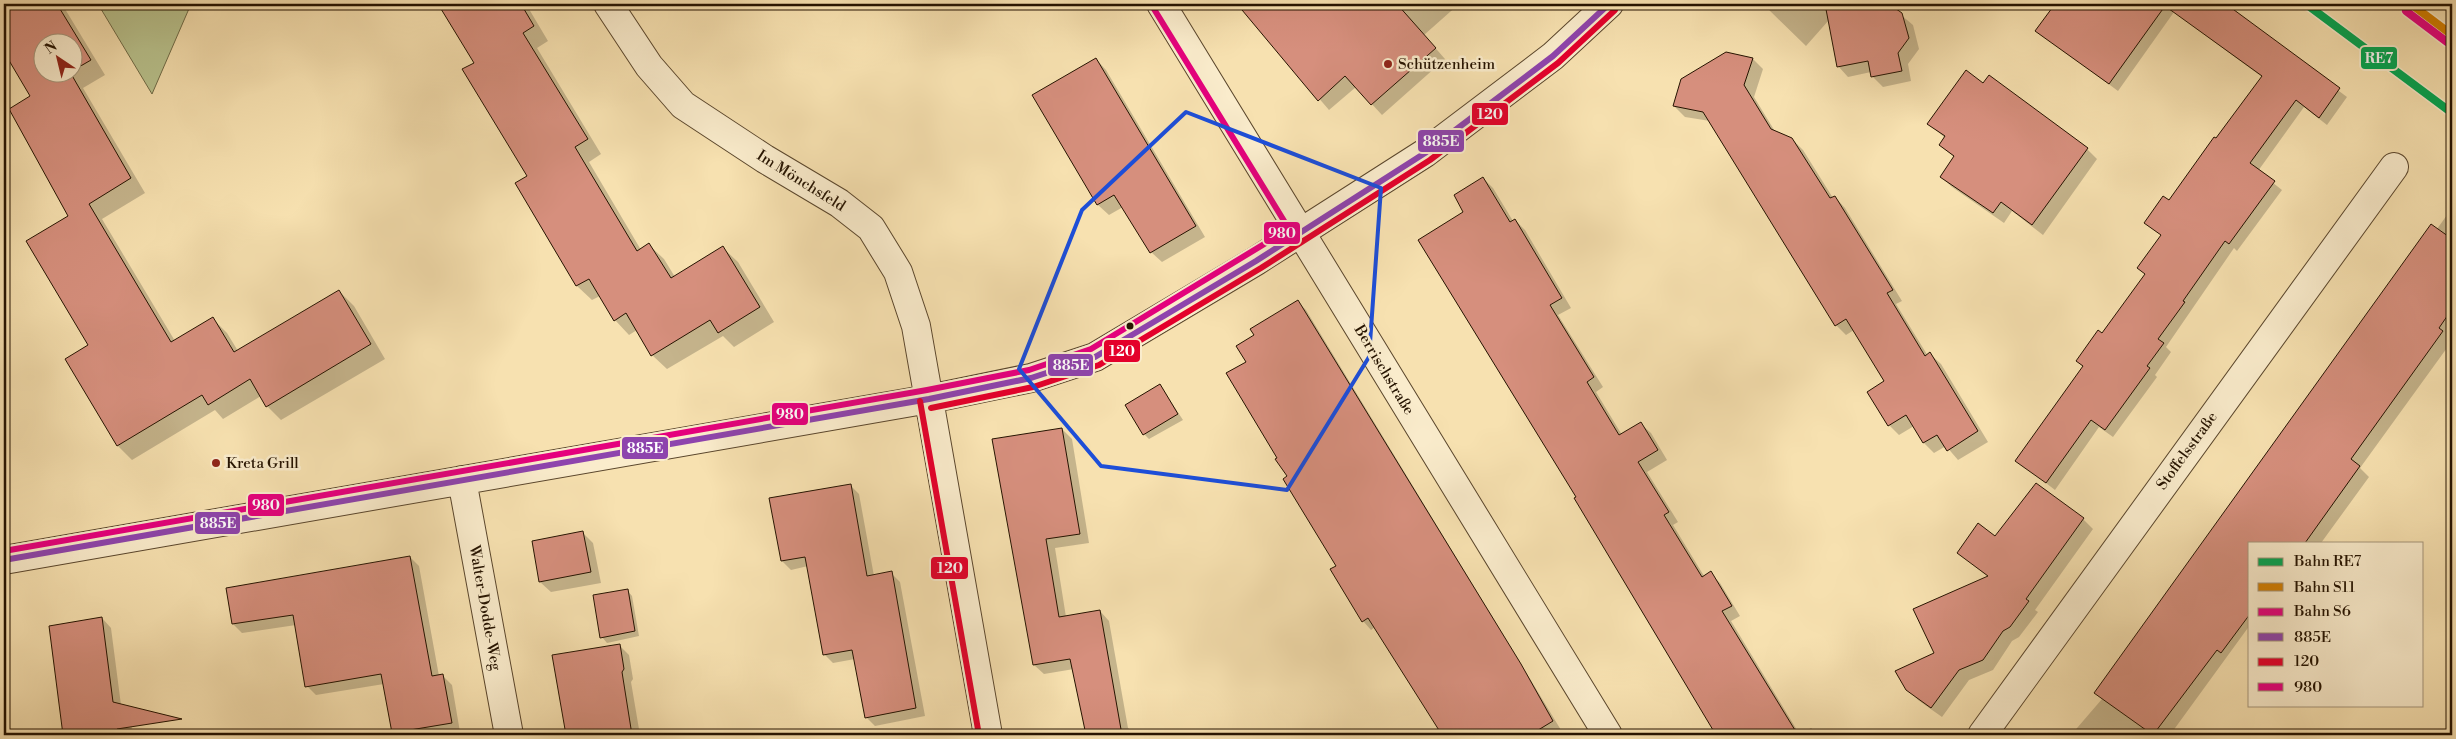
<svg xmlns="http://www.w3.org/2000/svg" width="2456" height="739" font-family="'Libre Bodoni',serif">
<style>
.green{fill:#b9c38e;stroke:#6f6b47}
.shadow{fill:#0003;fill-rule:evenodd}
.building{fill:#d68f7d;stroke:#251300}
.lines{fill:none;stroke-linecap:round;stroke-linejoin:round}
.minor-casing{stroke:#5a462c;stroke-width:30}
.minor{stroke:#faeccc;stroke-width:28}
.bus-1-casing{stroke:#faeccc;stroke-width:10}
.bus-2-casing{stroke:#faeccc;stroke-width:10}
.bus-3-casing{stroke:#faeccc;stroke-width:10}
.bus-1{stroke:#8e44ad;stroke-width:6}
.bus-2{stroke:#e4002b;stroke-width:6}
.bus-3{stroke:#e5007d;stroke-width:6}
.rail-1-casing{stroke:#faeccc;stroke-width:11}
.rail-2-casing{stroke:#faeccc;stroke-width:11}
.rail-3-casing{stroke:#faeccc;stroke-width:11}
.rail-1{stroke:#00a651;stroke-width:8}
.rail-2{stroke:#d47f00;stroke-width:8}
.rail-3{stroke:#e6007e;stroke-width:8}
.marked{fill:none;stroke:#1d4ed8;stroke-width:4;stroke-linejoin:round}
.poi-dot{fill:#8f2418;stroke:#faeccc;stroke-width:2}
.bus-dot{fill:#251300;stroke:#faeccc;stroke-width:2}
.labels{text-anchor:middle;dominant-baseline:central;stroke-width:5;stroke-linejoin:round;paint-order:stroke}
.poi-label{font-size:15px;fill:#251300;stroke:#faeccc;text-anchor:start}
.street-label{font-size:15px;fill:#251300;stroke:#faeccc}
.line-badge{stroke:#faeccc;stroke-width:2}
.badge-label{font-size:14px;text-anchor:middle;font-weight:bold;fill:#fff}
</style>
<rect width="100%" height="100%" fill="#f7e1b0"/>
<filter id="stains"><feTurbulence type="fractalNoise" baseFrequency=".004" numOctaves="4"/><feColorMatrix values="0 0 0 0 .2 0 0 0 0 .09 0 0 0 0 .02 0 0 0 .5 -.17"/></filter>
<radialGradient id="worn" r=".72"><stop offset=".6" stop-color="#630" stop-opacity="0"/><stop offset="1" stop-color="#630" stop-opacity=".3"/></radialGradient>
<path class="green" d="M98,4H191L152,94Z"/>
<path class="shadow" d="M4,4H62L105,75L83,88L145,193L102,219L175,341L213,319L227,333L238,351L339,291L354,306L385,359L281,420L267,406L261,396L223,419L215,410L132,460L118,446L90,346L70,216L32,97L4,49ZM42,42H72V72H42Z
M440,4H526L548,41L537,48L601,154L589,162L641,250L649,245L664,259L675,277L723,248L738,262L774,322L734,347L723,336L667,369L652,355L637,330L629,335L615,320L600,296L592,300L577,286L516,184L528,176L475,63Z
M1238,4H1459L1424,35L1445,59L1382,115L1356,87L1329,110Z
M1770,4H1888L1913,25L1919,49L1908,64L1911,81L1883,87L1872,76L1871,72L1848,77L1838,66L1829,20L1806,46L1767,8Z
M2057,4H2223L2347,97L2327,125L2304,107L2258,171L2282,190L2237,251L2234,248L2166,347L2171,352L2155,375L2157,377L2113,437L2099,427L2055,490L2016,460L2084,368L2077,361L2102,335L2146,275L2139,268L2162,236L2146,223L2169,202L2262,77L2174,12L2118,91L2037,31Z
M1096,59L1106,70L1205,237L1162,262L1151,252L1123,207L1109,215L1098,205L1034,96Z
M1753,59L1763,69L1754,97L1776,133L1792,139L1803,150L1833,198L1835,197L1845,208L1902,301L1896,304L1928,356L1930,354L1941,364L1988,442L1958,460L1946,446L1934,453L1924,443L1914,426L1899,435L1889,425L1885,382L1854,330L1846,335L1836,325L1710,121L1685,117L1674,106Z
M1983,85L2087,149L2097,159L2043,235L2012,211L2004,223L1952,187L1941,177L1955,158L1940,145L1945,138L1929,124Z
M1483,178L1493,188L1513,221L1515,220L1525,230L1571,308L1558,315L1603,387L1596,392L1622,435L1641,424L1651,433L1667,460L1647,472L1678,522L1673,525L1704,576L1710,573L1720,583L1740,616L1731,621L1800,735L1811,728L1819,735H1719L1654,631L1578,497Z
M2452,208V331L2448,338L2452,341L2360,468L2369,477L2321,543H2250V625L2170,735H2071L2102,699L2095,693L2432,225L2437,229Z
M1297,301L1306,310L1564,735H1443L1375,627L1371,630L1363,621L1338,566L1279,458L1247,362L1256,335Z
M1160,385L1183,420L1149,439L1144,434Z
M1062,429L1072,439L1089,543L1055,548L1066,617L1100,611L1109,621L1128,728L1136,735H1087L1074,669L1044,674L1034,665L994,440Z
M850,485L859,494L874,576L891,573L900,582L925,716L875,726L866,717L855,659L833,663L824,654L808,566L791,570L782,561Z
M2083,519L2093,529L2035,610L2038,612L2019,637L2012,641L1993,670L1969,680L1942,717L1918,700L1908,689L1935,653L1988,577L1959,553L1996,537Z
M582,532L593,543L601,583L551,592L540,582Z
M410,557L419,566L439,676H443L452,685L460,732L441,735H395L393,733L384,684L316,695L307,686L296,625L242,633L233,624Z
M627,590L632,596L639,636L607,643L602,637Z
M102,618L111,628L121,705L135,715L130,735H66L51,627Z
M619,645L629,655L633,679L631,682L640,735H588Z"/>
<path class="building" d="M4,4H57L91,60L72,71V42H42V72H70L131,178L89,204L171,342L213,317L234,352L339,290L371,344L266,407L250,379L208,405L202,395L117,446L65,359L88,345L26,241L68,216L9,109L30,96L4,52Z
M438,4H521L534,26L523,33L588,139L575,147L637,251L649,243L671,278L723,246L760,307L718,333L710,320L651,356L626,313L614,321L589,279L576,286L515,183L527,176L462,69L474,63Z
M1237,4H1397L1436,48L1371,105L1345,76L1318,101Z
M1825,4H1889L1902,13L1909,38L1898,53L1902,71L1871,77L1868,61L1837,67Z
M2055,4H2226L2340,88L2319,118L2296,100L2250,163L2275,181L2229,244L2225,241L2183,301L2185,302L2158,339L2164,343L2147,366L2150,368L2105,430L2091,420L2046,483L2015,461L2083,366L2076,361L2098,330L2102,333L2145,274L2137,268L2161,235L2144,223L2163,196L2169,200L2214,137L2216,138L2262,76L2165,6L2109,84L2035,31Z
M1726,52L1753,58L1744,85L1771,129L1792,138L1830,198L1835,196L1893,290L1887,293L1925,356L1930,352L1978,431L1947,451L1937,435L1923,443L1906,415L1888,426L1867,392L1884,381L1846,319L1835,326L1703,112L1673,106L1681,79Z
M1096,58L1196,226L1150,253L1114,195L1097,205L1032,95Z
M1966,70L1983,83L1989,75L2088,148L2032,225L2001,202L1993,213L1940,177L1954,156L1939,145L1945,136L1927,124Z
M1483,177L1510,222L1515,219L1562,298L1550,305L1594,377L1587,382L1619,435L1641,422L1658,450L1638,462L1669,512L1664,515L1702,577L1711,571L1732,606L1722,611L1798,735H1716L1574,498L1576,497L1418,240L1463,212L1454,195Z
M2431,224L2452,239V309L2439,328L2443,331L2351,459L2360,466L2305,543H2250V614L2221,653L2217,650L2153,735L2094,693Z
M1298,300L1521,664L1553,721L1530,735H1442L1368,618L1362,622L1330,569L1336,566L1283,479L1287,476L1275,459L1277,458L1226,373L1246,362L1236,346L1254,335L1250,329Z
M1160,384L1178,414L1143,435L1125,405Z
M1062,428L1080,534L1046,539L1059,617L1100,610L1122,735H1086L1070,659L1033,665L992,439Z
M2036,483L2084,518L2026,599L2029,601L2010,627L2003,631L1983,660L1959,670L1931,708L1906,690L1895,671L1934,653L1913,609L1988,576L1957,553L1978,523L1995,536Z
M851,484L867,576L892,571L916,708L865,718L852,650L823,655L805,557L781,561L769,498Z
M583,531L591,572L539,582L532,541Z
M410,556L432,676L443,674L452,723L392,733L381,674L305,687L293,615L232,624L226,588Z
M628,589L635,631L600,638L593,595Z
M102,617L113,702L182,719L117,729L118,735H63L49,626Z
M620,644L624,669L622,672L632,735H566L552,655Z"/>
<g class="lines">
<g class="minor-casing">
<path id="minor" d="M608,4L649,66L683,105L765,159L839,203L871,228L898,272L916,326L988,735
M1161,4L1608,735
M462,480L509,735
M4,560L929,399L1031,378L1095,357L1256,261L1425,153L1553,56L1609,4
M1982,735L2394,167"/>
</g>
<use href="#minor" class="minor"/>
<g class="bus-1-casing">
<path id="bus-1" d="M4,560L929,399L1031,378L1095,357L1256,261L1425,153L1553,56L1609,4"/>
</g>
<g class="bus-2-casing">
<path id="bus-2" d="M920,401L979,735
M931,408L1033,387L1099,365L1261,268L1430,160L1558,63L1615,10"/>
</g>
<g class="bus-3-casing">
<path id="bus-3" d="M4,551L927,390L1029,370L1091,349L1289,229L1154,9"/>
</g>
<use href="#bus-1" class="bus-1"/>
<use href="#bus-2" class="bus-2"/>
<use href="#bus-3" class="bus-3"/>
<g class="rail-1-casing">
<path id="rail-1" d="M2306,4L2452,113"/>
</g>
<g class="rail-2-casing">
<path id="rail-2" d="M2411,4L2452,35"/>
</g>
<g class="rail-3-casing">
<path id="rail-3" d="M2406,11L2447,42"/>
</g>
<use href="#rail-1" class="rail-1"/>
<use href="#rail-2" class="rail-2"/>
<use href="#rail-3" class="rail-3"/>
</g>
<path class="marked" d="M1186,112L1381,188L1369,357L1287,490L1101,466L1019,369L1082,210Z"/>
<g class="poi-dot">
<circle cx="1388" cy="64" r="5"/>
<circle cx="216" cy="463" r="5"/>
</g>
<circle class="bus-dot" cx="1130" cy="326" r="4.5"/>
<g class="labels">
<g class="poi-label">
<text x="1398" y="64">Schützenheim</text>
<text x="226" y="463">Kreta Grill</text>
</g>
<g class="street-label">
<text transform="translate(801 181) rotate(32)">Im Mönchsfeld</text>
<text transform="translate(1384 370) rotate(59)">Berrischstraße</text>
<text transform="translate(2187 451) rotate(-54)">Stoffelsstraße</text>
<text transform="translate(485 608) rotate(80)">Walter-Dodde-Weg</text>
</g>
</g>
<g class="line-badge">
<rect x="2360" y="46" width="38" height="24" rx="5" fill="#00a651"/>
<rect x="1471" y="102" width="38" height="24" rx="5" fill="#e4002b"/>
<rect x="1417" y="129" width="48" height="24" rx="5" fill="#8e44ad"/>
<rect x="1263" y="221" width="38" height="24" rx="5" fill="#e5007d"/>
<rect x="1103" y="339" width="38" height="24" rx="5" fill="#e4002b"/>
<rect x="1047" y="353" width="47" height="24" rx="5" fill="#8e44ad"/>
<rect x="771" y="402" width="38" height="24" rx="5" fill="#e5007d"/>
<rect x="621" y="436" width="48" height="24" rx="5" fill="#8e44ad"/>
<rect x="247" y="493" width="38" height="24" rx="5" fill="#e5007d"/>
<rect x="194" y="511" width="47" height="24" rx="5" fill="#8e44ad"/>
<rect x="930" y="556" width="39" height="24" rx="5" fill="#e4002b"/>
</g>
<g class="badge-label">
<text x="2379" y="63">RE7</text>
<text x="1490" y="119">120</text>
<text x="1441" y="146">885E</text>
<text x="1282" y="238">980</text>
<text x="1122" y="356">120</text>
<text x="1071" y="370">885E</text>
<text x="790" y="419">980</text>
<text x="645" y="453">885E</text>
<text x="266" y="510">980</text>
<text x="218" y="528">885E</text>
<text x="950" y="573">120</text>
</g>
<rect width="2456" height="739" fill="none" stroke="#f7e1b0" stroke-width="20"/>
<rect x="5" y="5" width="2446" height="729" fill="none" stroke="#251300" stroke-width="2.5"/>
<rect x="10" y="10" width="2436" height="719" fill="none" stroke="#251300"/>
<rect x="2248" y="542" width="175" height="165" fill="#faeccc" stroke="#a5957a"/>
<rect x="2258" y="558" width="25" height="8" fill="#00a651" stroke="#a5957a"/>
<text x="2294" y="566" font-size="15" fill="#251300">Bahn RE7</text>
<rect x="2258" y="583" width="25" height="8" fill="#d47f00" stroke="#a5957a"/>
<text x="2294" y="592" font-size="15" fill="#251300">Bahn S11</text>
<rect x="2258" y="608" width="25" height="8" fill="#e6007e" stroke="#a5957a"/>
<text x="2294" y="616" font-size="15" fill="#251300">Bahn S6</text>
<rect x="2258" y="633" width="25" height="8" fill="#8e44ad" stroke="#a5957a"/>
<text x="2294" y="642" font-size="15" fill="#251300">885E</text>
<rect x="2258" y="658" width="25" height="8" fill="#e4002b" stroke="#a5957a"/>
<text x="2294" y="666" font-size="15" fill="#251300">120</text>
<rect x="2258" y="683" width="25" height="8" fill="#e5007d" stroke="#a5957a"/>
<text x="2294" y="692" font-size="15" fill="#251300">980</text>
<g transform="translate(58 58) rotate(325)"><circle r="24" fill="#faeccc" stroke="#a5957a"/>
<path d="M0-4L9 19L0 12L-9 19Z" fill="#8f2418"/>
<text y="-8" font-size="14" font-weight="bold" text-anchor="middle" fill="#251300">N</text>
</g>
<rect width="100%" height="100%" filter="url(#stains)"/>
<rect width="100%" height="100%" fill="url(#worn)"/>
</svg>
